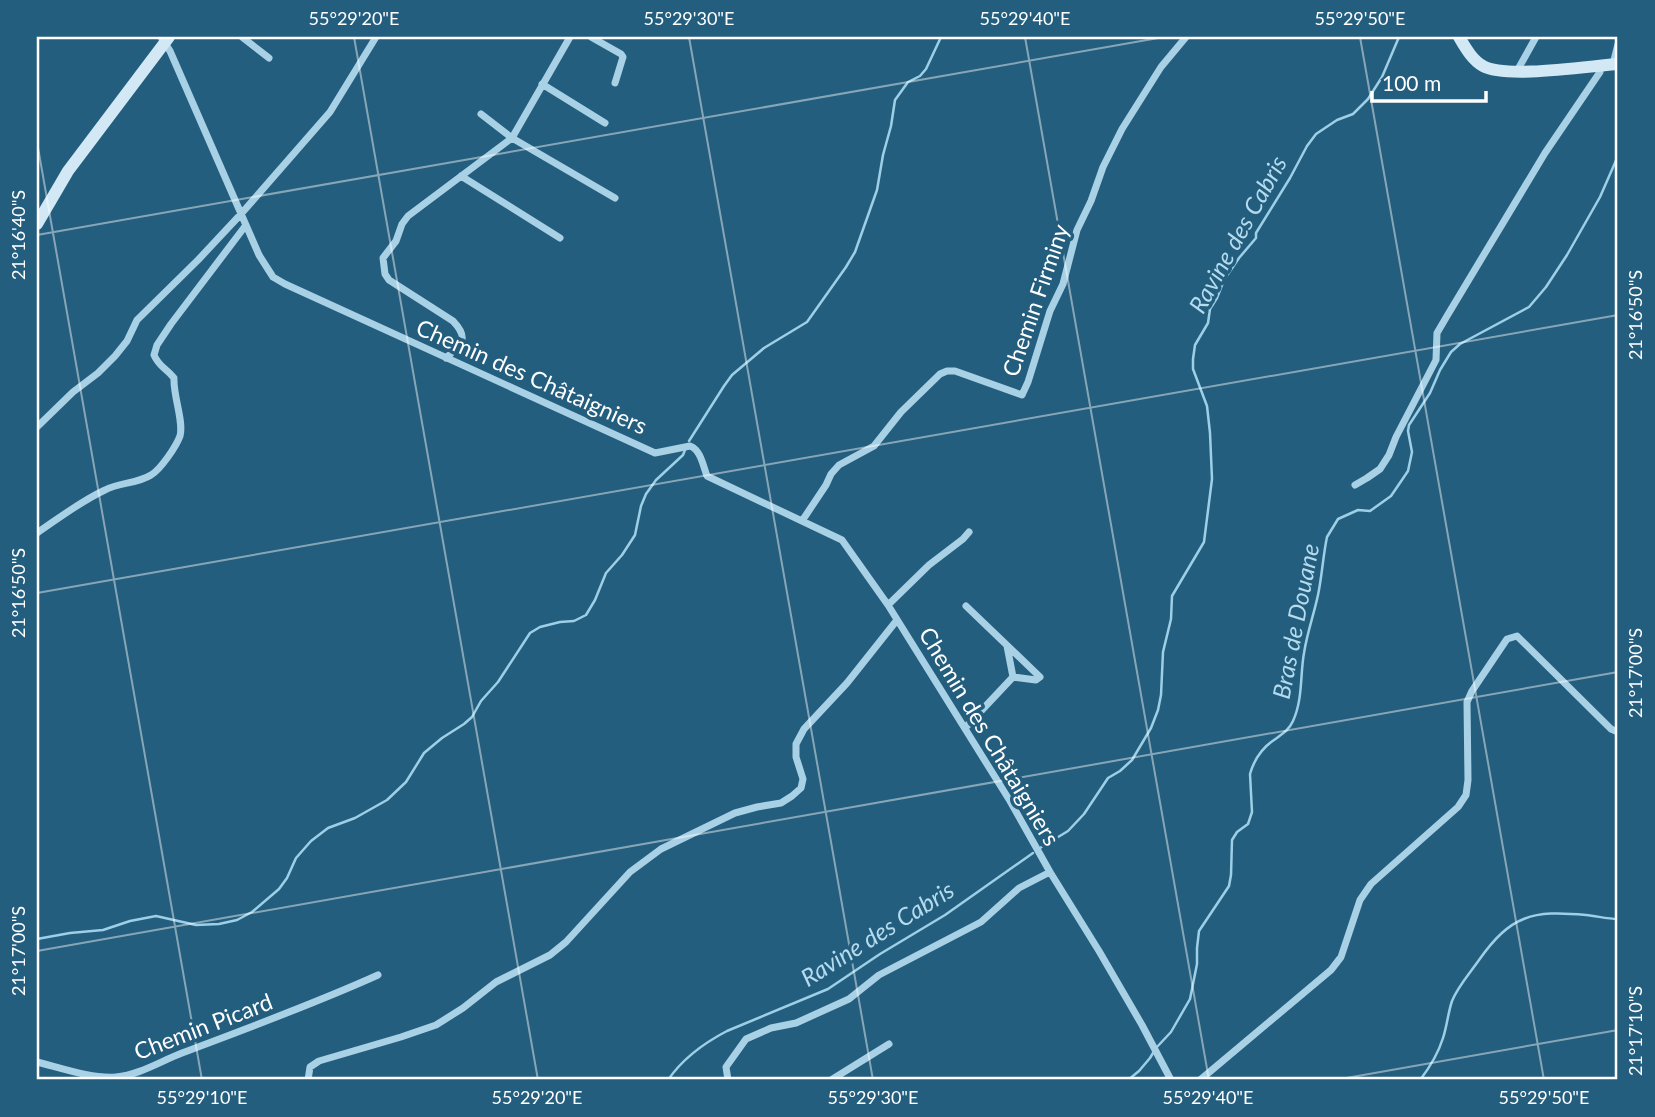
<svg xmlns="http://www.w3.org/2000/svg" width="1655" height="1117" font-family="Lato,sans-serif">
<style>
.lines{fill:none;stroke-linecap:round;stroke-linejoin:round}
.stream{stroke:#9dcfe7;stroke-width:2.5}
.street{stroke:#a9d1e6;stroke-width:7}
.secondary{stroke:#d2e9f5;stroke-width:12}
.ticks{fill:none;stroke:#fff;stroke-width:2;stroke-opacity:0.45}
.labels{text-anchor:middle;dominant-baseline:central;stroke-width:7;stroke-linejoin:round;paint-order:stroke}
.street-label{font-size:23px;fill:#fff;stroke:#245e7e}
.water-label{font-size:24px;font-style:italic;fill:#b4dbee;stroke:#245e7e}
.neatline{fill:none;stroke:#fff;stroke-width:2.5}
.ticks-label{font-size:18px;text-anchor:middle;fill:#fff}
</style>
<rect width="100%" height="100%" fill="#245e7e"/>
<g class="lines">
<path class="stream" d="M689,441L724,386L732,375L764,348L807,322L846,267L855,252L877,190L883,155L891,126L895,100L908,82L920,76L926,69L941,37
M1040,848L1068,831L1084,814L1108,778L1120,771L1132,760L1151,728L1158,710L1161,695L1163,652L1171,619L1172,596L1204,542L1212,479L1210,433L1207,406L1193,369V359L1195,345L1208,323L1210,309L1217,298L1224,280L1239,258L1256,238V233L1290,178L1307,146L1316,134L1337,120L1353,114L1368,99L1382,77L1399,37
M37,939L70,933L103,930L130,921L156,916L196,925L219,924L237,920L252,912L279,889L287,878L296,858L311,841L328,828L355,818L387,800L406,782L424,753L442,738L464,724L472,717L481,701L498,682L530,633L540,627L560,622L574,621L586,615L595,600L606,573L622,555L635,535L641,506L646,494L656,480L683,455L685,450
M668,1080C683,1058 704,1043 727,1031L828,989L880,954L945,915L1033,853
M1128,1080L1139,1071L1150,1058L1156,1048L1171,1032L1190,999L1197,964V948L1199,931L1229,886L1231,875L1232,840L1237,832L1248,824L1252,812L1250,774C1254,760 1262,748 1274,740C1282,734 1289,730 1293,721C1303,699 1300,675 1304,653C1307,633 1314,614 1318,595C1322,576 1323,556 1327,537L1338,519L1358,510L1370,511L1391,496L1408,471L1412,452L1408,431L1409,425L1430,393L1440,370L1451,352L1460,344L1529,307L1546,287L1567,255L1600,197L1618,156
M1420,1080C1430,1067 1438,1054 1443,1038C1447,1026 1448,1013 1452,1001C1458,986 1470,973 1479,960C1511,915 1532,910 1586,915C1597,916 1607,919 1618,919"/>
<path class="street" d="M161,37L170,51L259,255L273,277L285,284L655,453L690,446C701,450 703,466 707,476L842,540L888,605L1010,801L1050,872L1099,951L1142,1025L1171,1080
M242,37L269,58
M591,37L621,54L623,57L615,83
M1613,64L1618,44
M1517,71L1536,37
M542,84L605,123
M481,114L512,138L615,198
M461,176L560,238
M446,358C461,344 470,339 453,321L389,280L385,274L383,258L396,241L402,224L408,216L512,138L570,37
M37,427L73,392L98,373L115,356L127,341L137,320L198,260L241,214L330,112L376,37
M1355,485L1367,478L1380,469L1389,455L1396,437L1436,360L1437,333L1447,316L1545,153L1600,72V66
M802,521L826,485L831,474L839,465L874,446L901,412L940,374L947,371H955L1022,395L1028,382L1050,311L1063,284L1077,230L1091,201L1103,167L1122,129L1161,67L1186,37
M37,533C59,518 81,501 105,490C120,482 137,484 151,475C160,470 176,447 180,436C184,421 173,396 174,378C166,368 159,367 154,355L157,345L171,324L246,225
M888,605L929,565L963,539L969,532
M966,606L1040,677L1036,680L1013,677
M966,727L1013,677L1007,646
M37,1062C61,1068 92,1079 116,1077C139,1075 161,1061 182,1053C248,1028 314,1004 378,975
M308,1080L310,1067L319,1061L401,1037L436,1025L463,1008L496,982L550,955L566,942L630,872L661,849L735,813L757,807L781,803L792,796L801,788L803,779L796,757V744L804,729L847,683L897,620
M728,1080L726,1067L746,1039L771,1028L796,1023L849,999L879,975L981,922L1019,888L1050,872
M831,1080L889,1044
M1200,1080L1331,970L1341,957L1360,900L1371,884L1458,807L1466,795L1468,780L1467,702L1472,691L1507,639L1517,636L1611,729L1618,732"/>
<path class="secondary" d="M1459,37C1465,47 1472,60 1483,66C1506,79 1589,66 1618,64
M37,224L68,171L169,37"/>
</g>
<path class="ticks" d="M354,37L538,1080M689,37L873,1080M1025,37L1209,1080M1360,37L1544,1080M37,142L202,1080M37,235L1164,37M37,593L1618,315M37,951L1618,672M1335,1080L1618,1030"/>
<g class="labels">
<g class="street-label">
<text transform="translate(1035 300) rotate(-71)">Chemin Firminy</text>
<text transform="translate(532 376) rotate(24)">Chemin des Châtaigniers</text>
<text transform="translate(990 736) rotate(59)">Chemin des Châtaigniers</text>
<text transform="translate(203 1026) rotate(-21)">Chemin Picard</text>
</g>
<g class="water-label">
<text transform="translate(1237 234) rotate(-61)">Ravine des Cabris</text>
<text transform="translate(1295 621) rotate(-79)">Bras de Douane</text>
<text transform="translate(877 933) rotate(-32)">Ravine des Cabris</text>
</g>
</g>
<rect width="1655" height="1117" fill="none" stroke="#245e7e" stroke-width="77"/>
<path d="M1372 91v10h114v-10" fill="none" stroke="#ffffff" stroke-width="3.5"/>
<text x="1382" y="91" font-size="21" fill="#ffffff" stroke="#245e7e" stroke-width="5" paint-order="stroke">100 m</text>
<rect x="38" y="38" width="1578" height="1040" class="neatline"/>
<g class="ticks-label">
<text x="354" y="25">55°29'20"E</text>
<text x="689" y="25">55°29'30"E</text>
<text x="1025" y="25">55°29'40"E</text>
<text x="1360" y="25">55°29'50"E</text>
<text transform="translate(19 235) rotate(-90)" y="6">21°16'40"S</text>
<text transform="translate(1636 315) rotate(-90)" y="6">21°16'50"S</text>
<text transform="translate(19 593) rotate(-90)" y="6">21°16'50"S</text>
<text transform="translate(1636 673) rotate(-90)" y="6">21°17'00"S</text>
<text transform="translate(19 951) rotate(-90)" y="6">21°17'00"S</text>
<text transform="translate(1636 1031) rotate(-90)" y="6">21°17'10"S</text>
<text x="202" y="1104">55°29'10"E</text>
<text x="537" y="1104">55°29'20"E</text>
<text x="873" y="1104">55°29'30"E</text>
<text x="1208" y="1104">55°29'40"E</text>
<text x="1544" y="1104">55°29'50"E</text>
</g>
</svg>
